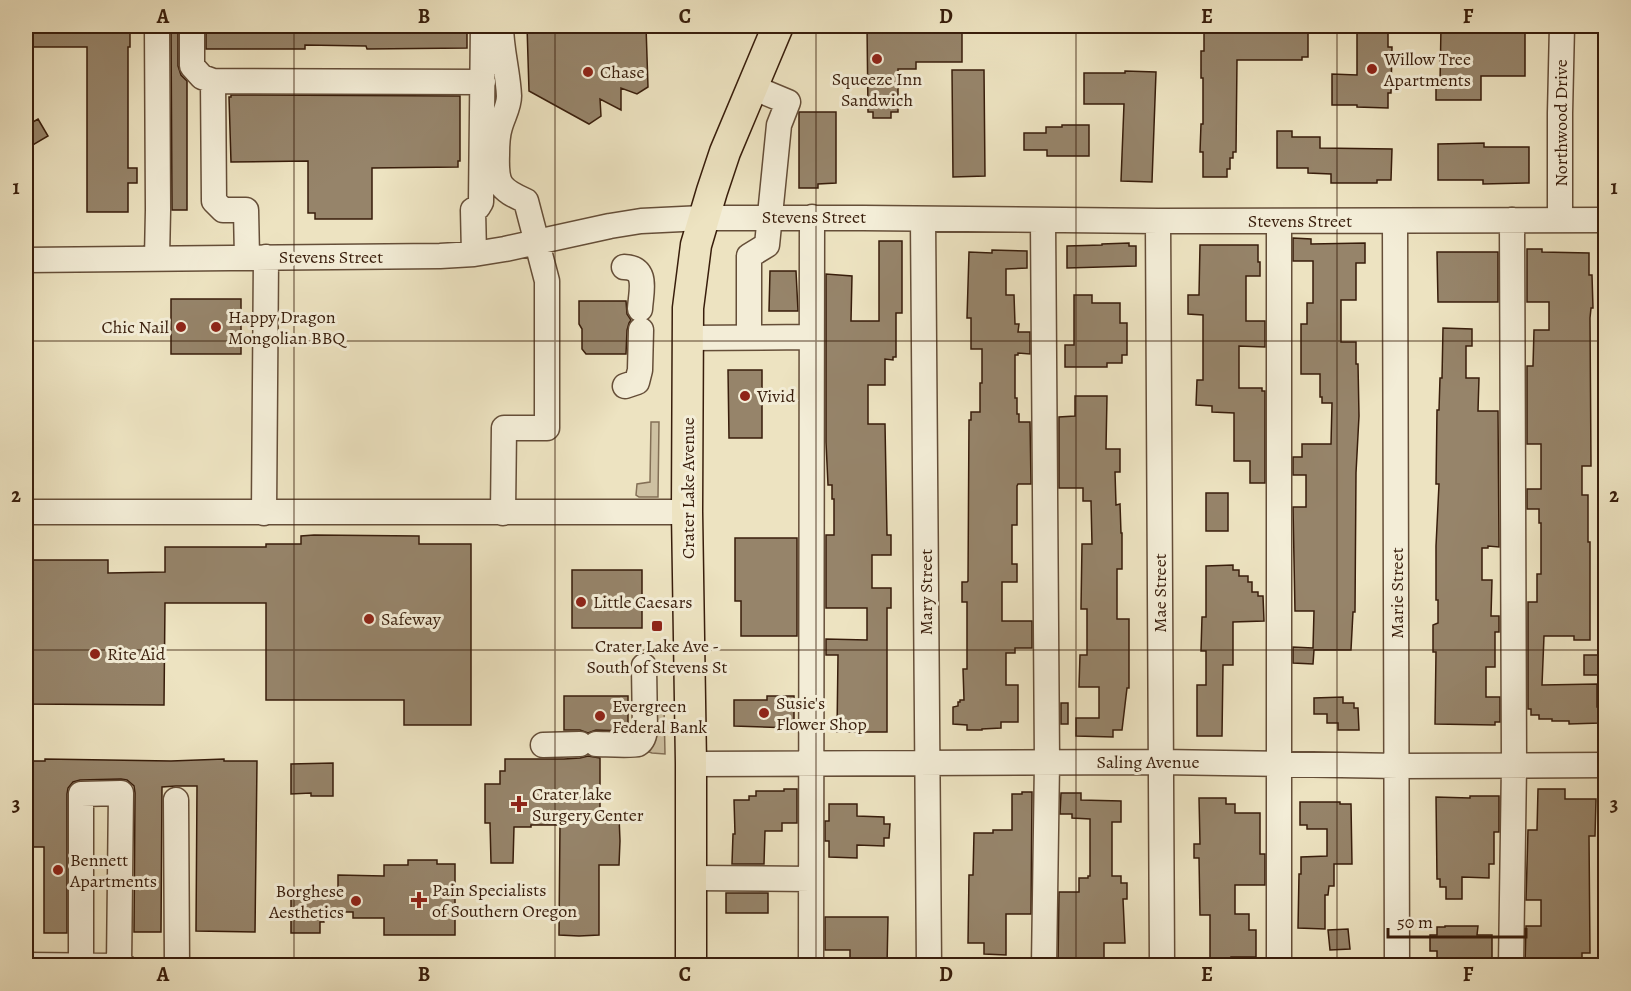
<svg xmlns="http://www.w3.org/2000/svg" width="1631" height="991" font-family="Alegreya,serif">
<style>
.green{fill:#cec1a2;stroke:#836f56;stroke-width:1.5}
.building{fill:#96846a;stroke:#381d0b;stroke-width:1.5}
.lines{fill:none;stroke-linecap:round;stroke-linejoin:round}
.minor-casing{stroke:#654e38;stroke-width:27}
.major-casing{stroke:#381d0b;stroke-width:33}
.minor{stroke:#f3edd7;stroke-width:24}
.major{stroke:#ede3c1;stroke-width:30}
.grid{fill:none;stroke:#381d0b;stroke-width:1.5;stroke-opacity:0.55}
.poi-dot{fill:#8f2418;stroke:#f3edd7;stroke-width:2}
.labels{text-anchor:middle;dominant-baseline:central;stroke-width:6;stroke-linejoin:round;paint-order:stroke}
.poi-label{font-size:18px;fill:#381d0b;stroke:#f3edd7;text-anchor:start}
.street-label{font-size:18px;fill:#381d0b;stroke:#f3edd7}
.neatline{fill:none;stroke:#381d0b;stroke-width:2}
.grid-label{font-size:20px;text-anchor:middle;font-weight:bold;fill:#381d0b}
</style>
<rect width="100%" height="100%" fill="#ede3c1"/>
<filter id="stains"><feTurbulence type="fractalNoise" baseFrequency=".00333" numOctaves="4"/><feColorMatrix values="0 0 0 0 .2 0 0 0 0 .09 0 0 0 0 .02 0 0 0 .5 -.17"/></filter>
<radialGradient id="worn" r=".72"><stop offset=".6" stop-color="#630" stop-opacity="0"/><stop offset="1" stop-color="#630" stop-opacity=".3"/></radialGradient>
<path class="green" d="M651,422H659L658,497H639L636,495L637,484L650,482Z
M664,706L665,754L652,753L646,751L650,707Z"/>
<path class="building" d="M26,26H130V47H128V168H137V183H128V212H87V47H26Z
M171,26H178V66L181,75L187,81V210H172Z
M206,26H467V48L367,49L366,46L305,45V49H206Z
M527,26H646L648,87L637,94L621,88V110L600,99L601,116L589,124L529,91Z
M867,26H960V27H962V62H916V69H898V112H891V118H873V112H868Z
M1204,26H1229V33H1293V26H1308V57H1302V60H1237L1236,152H1233V158H1230V169H1227V177H1203V152H1200L1201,124H1203V78H1201V51H1204Z
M1441,26H1525V76H1481V100H1436V84H1440Z
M1357,31L1388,32V47H1392L1391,93H1388V108L1357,107V105H1332V74L1357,75Z
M952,70H984L985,176L953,177Z
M1125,71L1156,72L1152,182L1121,181L1124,104H1084V73H1125Z
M231,95L460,96V161H458V167L372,168V219H315V213H308V161L231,162L229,97H231Z
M799,112H836V183L818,184V188H799Z
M38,119L48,136L26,149V126Z
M1062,125H1089V156H1047V150H1024V133H1046V127H1062Z
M1277,131H1292V137H1320V148L1392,149L1391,180H1377V183H1331V174L1308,173V168H1277Z
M1484,143V147H1529V183L1483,184V180H1438V144Z
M1293,238L1311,239V244L1365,243V263H1356V300H1341V342H1356V364H1358L1359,416L1356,473L1355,612H1353L1351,650H1314L1313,664L1293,663V647L1313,648L1314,611H1295L1293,507H1306V475H1293V457H1302V444H1331L1332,403H1322V397H1320V374H1301V324H1307V303H1313V261H1293Z
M879,241H902V313H896V357H893V360L885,359V385H868V424H885L887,535H891V555H872V588H891V608H887V732H837L838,655H826V639L867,640V608H826V535H834V499H832V485H828L826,442V274L852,276L851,321H879Z
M1129,243V246H1136V266L1067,268V246L1102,245V244Z
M1200,245H1258V262H1260V276H1246V321H1265V347L1239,346V388H1262V391H1265V483H1250V461H1234V413L1212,412V406L1196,405L1197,380H1203V315L1188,314V295H1199Z
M1527,249H1542V252L1589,253V275H1592L1593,308H1591L1590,318L1591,466H1582V495H1588V542H1590V640H1574V636H1544L1542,685L1597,684V707H1600V723L1569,724V721H1552V719H1539V715H1531V709H1528V602H1537V574H1541V523H1539V509H1527V489H1541V444H1527V366H1533L1534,330H1549V302H1527Z
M992,250L1027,251V268L1006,269V295H1014L1015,324H1019L1018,332H1030V354L1018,353V355H1015V398H1017V414H1019V422H1030L1031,484H1018L1017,486V525H1012V564H1017V582H1002V621H1032V648H1015V653H1006V685H1018V722H1001V728L982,729V730H967V725L953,724V707L958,706V702H960V700H964L963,669H967V602H962V582H967L968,581L969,420H971V412H980V383H982V349H971V318H967L969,252L992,253Z
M1437,252H1498V302H1438Z
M770,271H796L798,311H769Z
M1074,295H1092V303H1120V323H1127V355H1122V363H1107V367H1065V345H1074Z
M171,299H241V354H171Z
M579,301H626L627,314L631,320L629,323L627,330L626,354H586L582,349V329L579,324Z
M1443,328L1472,329V346H1466V378H1479L1478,411H1498L1499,547L1488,546V548H1482V580H1492L1491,616H1499V632H1495V667H1486V697H1500V722H1495V725L1435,724L1436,652H1433V625L1438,623V600H1436V546L1439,484H1436L1437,410H1439L1440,378H1442Z
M728,370H762V438H729Z
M1075,396H1107L1106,449H1120V472H1115L1116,505L1120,504L1121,533H1122V569H1117V619H1129V688H1127L1122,730H1113V737L1076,736V718H1099V687H1079L1080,655H1087V609H1081L1082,544H1092L1091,501H1083V488H1059V417L1075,416Z
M1206,493H1228V531H1206Z
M314,535L419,536V544H471V725H404V700H266V603H165L164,705L26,704V571H29V560H108V573L165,572V547H266V544H301V536Z
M735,538H797V636H741V601H735Z
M1233,565V570H1239V576H1248V582H1252V592H1258V596H1263L1264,621L1233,622V665H1223L1222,736H1197V685H1206V651H1201L1202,617H1206V566Z
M572,570H642V628H572Z
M1584,655H1603V675H1584Z
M564,696H628V731L596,730L588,733L580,730H564Z
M767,696H794V728L734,726V700H767Z
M1343,697V703H1354V708H1358L1359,730H1338V723H1327V714H1314V698Z
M1061,703H1068V724H1061Z
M588,756L600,758V816H619L620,841L619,865H599V935L579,936L559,935L560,825H531V827H514L513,863H491L490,823H485V784H500V771H505V759H564L580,758Z
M45,759L171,761L224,759V761H257L255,932L196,931L197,786H176L162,787L161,932H134L135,793L134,786L127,780L121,779L80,780L73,782L68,788L67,794V933H44V847H26V761H45Z
M333,763V796H311V793L291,794V764Z
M784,789H797V823H782V831H765L764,864H732L733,834H735L734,800H749V796H756V791H784Z
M1538,789H1565V799H1596L1595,836H1589L1590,953H1582V966H1525L1526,926H1541V900H1526L1528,830H1537Z
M1022,792H1032L1031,914H1006V955L984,954V943H968L969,875H973L974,833H993V830H1012V794H1022Z
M1061,793H1081V800L1121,801V822H1112V876H1121V883H1127V899H1123L1125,943H1104V966H1058L1059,892H1079V878H1088V876H1090V819L1072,818V814H1060Z
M1470,796H1499V832H1494V864H1489V878L1462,877V899H1446V887H1440V879H1437L1436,797L1470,798Z
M1199,798H1226V804H1235V813H1260V854H1265V885H1235V914H1249V930H1256V957H1231V966H1210V915H1200L1199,858H1194V844H1200Z
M1300,802H1340V804H1351L1352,864H1334V886H1329L1328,895H1325V929L1298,928L1299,874H1301V857L1327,856V829H1307V825H1300Z
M829,804H857V816L884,817V824H890L889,838H884V846L857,845V858L829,857V841H825V821H829Z
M408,860H437V864H455V935H384V918H353V912H324V922H320V933H291V890H338V875L384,876V865H408Z
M726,893H768V913H726Z
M825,917H888L887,966H850V950H825Z
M1445,926H1478L1477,935H1492V966H1437V951H1430V935H1437V927H1445Z
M1348,929L1350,949L1330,950L1328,930Z"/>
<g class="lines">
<g class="minor-casing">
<path id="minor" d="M192,26V66L202,77L213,81
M501,26C501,49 508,72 509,96C509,107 503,116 500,127C497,136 497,145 497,155C496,184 499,189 526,201L547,281V428H504L503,513
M923,219L929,966
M1560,220V113L1562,26
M1043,221L1047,762L1044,966
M1158,221L1162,966
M1279,221V966
M1395,221L1397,966
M474,254L473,210L478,207L481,202L483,26
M247,257L246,210H223L214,201L213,81L483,82
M157,258L158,210L157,26
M26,260L440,256L474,254L505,249L610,226L641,221L703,218H863L1158,221L1606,220
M624,267C649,268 641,291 640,309
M749,337V256L767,245L779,125L788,102L752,87
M688,338L811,337
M625,386L637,382L640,370L641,330
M26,512H687
M264,513L266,257
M596,744C604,744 632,746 638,744C643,741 644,736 645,731L644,666
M543,745L580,744
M691,764L1161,762L1398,766L1606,765
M176,800L177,966
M691,878L811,879
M26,965L124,966
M81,965V794L121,793L119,965
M811,966L812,217
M1511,966L1514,765L1512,220"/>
</g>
<g class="major-casing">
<path id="major" d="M691,966V764L687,512L688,308L696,245L712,191L725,152L778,26"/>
</g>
<use href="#minor" class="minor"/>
<use href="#major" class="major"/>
</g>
<path class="grid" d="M294,26V966M555,26V966M816,26V966M1076,26V966M1337,26V966M26,341H1606M26,650H1606"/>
<g class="poi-dot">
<circle cx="877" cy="59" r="6"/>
<circle cx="1372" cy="69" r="6"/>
<circle cx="588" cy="72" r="6"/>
<circle cx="181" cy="327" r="6"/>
<circle cx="216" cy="327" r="6"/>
<circle cx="745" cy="396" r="6"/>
<circle cx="581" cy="602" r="6"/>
<circle cx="369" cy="619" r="6"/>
<rect x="651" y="620" width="12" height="12" rx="3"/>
<circle cx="95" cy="654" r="6"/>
<circle cx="764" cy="713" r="6"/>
<circle cx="600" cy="716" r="6"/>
<path d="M516 795h6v6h6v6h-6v6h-6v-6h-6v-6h6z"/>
<circle cx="58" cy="870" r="6"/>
<path d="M416 891h6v6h6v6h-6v6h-6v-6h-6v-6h6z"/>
<circle cx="356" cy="901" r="6"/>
</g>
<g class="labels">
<g class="poi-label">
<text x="1384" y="59">Willow Tree<tspan x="1384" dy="21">Apartments</tspan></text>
<text x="600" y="72">Chase</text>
<text x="877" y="79" text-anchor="middle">Squeeze Inn<tspan x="877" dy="21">Sandwich</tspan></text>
<text x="228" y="317">Happy Dragon<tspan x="228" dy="21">Mongolian BBQ</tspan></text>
<text x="169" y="327" text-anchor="end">Chic Nail</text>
<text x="757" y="396">Vivid</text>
<text x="593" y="602">Little Caesars</text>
<text x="381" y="619">Safeway</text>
<text x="657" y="646" text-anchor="middle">Crater Lake Ave -<tspan x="657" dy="21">South of Stevens St</tspan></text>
<text x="107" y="654">Rite Aid</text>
<text x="776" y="703">Susie's<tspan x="776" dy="21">Flower Shop</tspan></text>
<text x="612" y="706">Evergreen<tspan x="612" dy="21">Federal Bank</tspan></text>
<text x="532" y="794">Crater lake<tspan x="532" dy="21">Surgery Center</tspan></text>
<text x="70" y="860">Bennett<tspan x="70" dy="21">Apartments</tspan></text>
<text x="432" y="890">Pain Specialists<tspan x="432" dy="21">of Southern Oregon</tspan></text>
<text x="344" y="891" text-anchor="end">Borghese<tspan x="344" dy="21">Aesthetics</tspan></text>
</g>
<g class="street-label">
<text transform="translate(1561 123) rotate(-90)">Northwood Drive</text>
<text x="814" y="217">Stevens Street</text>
<text x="1300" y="221">Stevens Street</text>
<text x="331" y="257">Stevens Street</text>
<text transform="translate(688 488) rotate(-90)">Crater Lake Avenue</text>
<text transform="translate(926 592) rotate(-90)">Mary Street</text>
<text transform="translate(1160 593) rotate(-90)">Mae Street</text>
<text transform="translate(1397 593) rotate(-90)">Marie Street</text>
<text x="1148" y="762">Saling Avenue</text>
</g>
</g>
<rect width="1631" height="991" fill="none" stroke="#ede3c1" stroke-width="66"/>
<path d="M1388 928v9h138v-9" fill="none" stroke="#381d0b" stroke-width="3"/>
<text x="1397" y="928" font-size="18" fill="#381d0b" stroke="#f3edd7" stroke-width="4.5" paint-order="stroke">50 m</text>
<rect x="33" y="33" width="1565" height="925" class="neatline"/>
<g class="grid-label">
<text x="163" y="23">A</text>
<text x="424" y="23">B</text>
<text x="685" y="23">C</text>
<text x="946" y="23">D</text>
<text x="1207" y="23">E</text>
<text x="1468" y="23">F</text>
<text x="16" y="194">1</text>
<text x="1614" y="194">1</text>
<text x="16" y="502">2</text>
<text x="1614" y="502">2</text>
<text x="16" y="811">3</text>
<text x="1614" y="811">3</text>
<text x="163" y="981">A</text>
<text x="424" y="981">B</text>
<text x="685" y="981">C</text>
<text x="946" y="981">D</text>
<text x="1207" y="981">E</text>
<text x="1468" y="981">F</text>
</g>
<rect width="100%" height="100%" filter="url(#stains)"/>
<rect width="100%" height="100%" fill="url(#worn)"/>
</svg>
